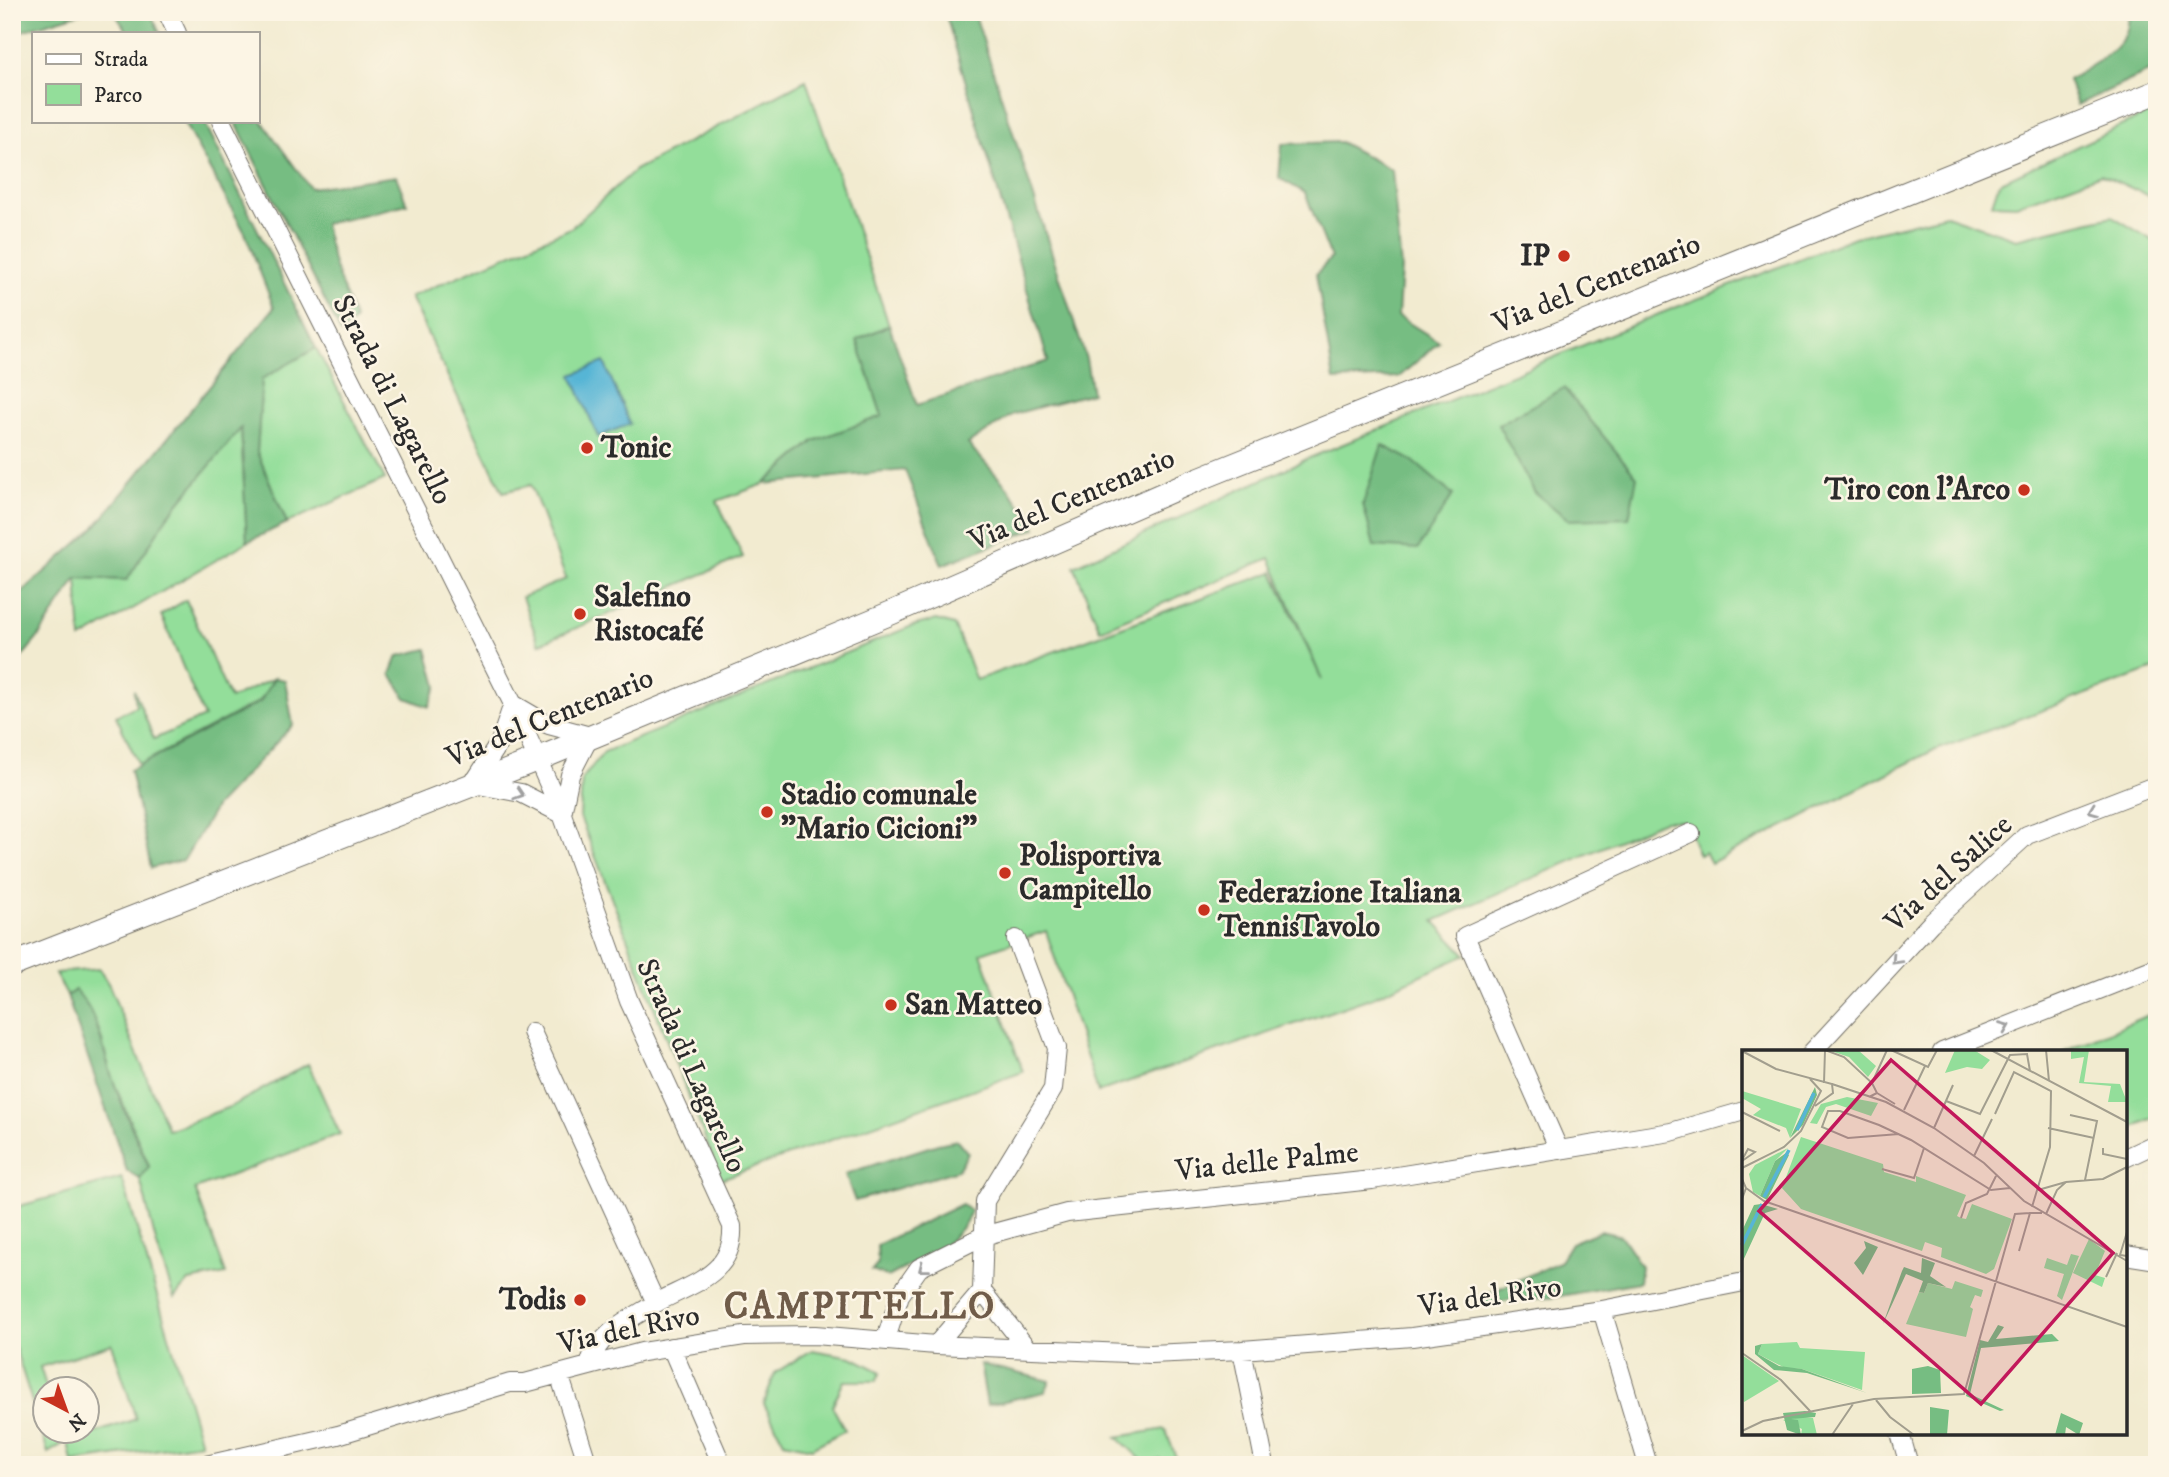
<svg xmlns="http://www.w3.org/2000/svg" width="2169" height="1477" font-family="'IM FELL DW Pica',serif">
<style>
.green{fill:#93de9a;stroke:#5f8462;stroke-width:2}
.forest{fill:#76bd82;stroke:#507456;stroke-width:2}
.water{fill:#57b5d5;stroke:#417080;stroke-width:2}
.lines{fill:none;stroke-linecap:round;stroke-linejoin:round}
.minor-casing{stroke:#716e65;stroke-width:20}
.tertiary-casing{stroke:#716e65;stroke-width:25}
.minor{stroke:#fff;stroke-width:18}
.tertiary{stroke:#fff;stroke-width:23}
.oneway{stroke:#a0a0a0}
.poi-dot{fill:#c8321e;stroke:#fcf5e5;stroke-width:2.5}
.labels{text-anchor:middle;dominant-baseline:central;stroke-width:5;stroke-linejoin:round;paint-order:stroke}
.poi-label{font-size:30px;font-weight:bold;fill:#2b2b2b;stroke:#fcf5e5;text-anchor:start}
.street-label{font-size:30px;fill:#2b2b2b;stroke:#fcf5e5}
.district-label{font-size:37px;font-weight:bold;letter-spacing:2px;fill:#705c49;stroke:#fcf5e5}
.inset-river{fill:none;stroke:#57b5d5;stroke-width:3.5}
.inset-road{fill:none;stroke:#a29e8e;stroke-width:2}
.view{fill:#c2185b;fill-opacity:0.15;stroke:#c2185b;stroke-width:3.5}
.inset-edge{fill:none;stroke:#2b2b2b;stroke-width:3.5}
</style>
<rect width="100%" height="100%" fill="#fcf5e5"/>
<filter id="ink" filterUnits="userSpaceOnUse"><feTurbulence type="fractalNoise" baseFrequency=".0143" numOctaves="2"/><feDisplacementMap in="SourceGraphic" scale="14" xChannelSelector="R" yChannelSelector="G"/><feConvolveMatrix kernelMatrix="1 2 1 2 8 2 1 2 1" color-interpolation-filters="sRGB"/></filter>
<filter id="wash" filterUnits="userSpaceOnUse"><feTurbulence type="fractalNoise" baseFrequency=".00686" numOctaves="4" result="noise"/><feDisplacementMap in="SourceGraphic" scale="28" xChannelSelector="R" yChannelSelector="G"/><feGaussianBlur stdDeviation="1.57" result="paint"/><feColorMatrix in="noise" values="0 0 0 0 0 0 0 0 0 0 0 0 0 0 0 0 0 1.4 0 .05"/><feComposite in="paint" operator="in"/></filter>
<g filter="url(#wash)">
<rect width="100%" height="100%" fill="#f2ebd0"/>
<path class="green" d="M806,80L889,325L857,340L882,416L814,441L764,484L717,501L743,557L539,644L522,597L566,579L531,485L503,492L410,297L571,228L635,170Z
M2157,109V200L2101,174L2016,205L1992,204L1999,183Z
M1946,215L2016,239L2112,216L2157,243V668L1930,752L1711,863L1705,852L1699,855L1685,821H1663L1434,921L1466,955L1373,997L1098,1092L1046,931L981,953L1023,1072L721,1179L580,817L582,779L604,752L912,626L936,620L954,625L976,680L1273,572L1322,680L1270,558L1100,630L1074,566L1307,459L1659,314L1855,237Z
M316,348L385,479L287,523L257,452L262,378Z
M241,427L247,542L81,639L77,578L127,580L167,517Z
M186,600L230,699L274,678L260,701L139,765L116,716L136,706L134,690L154,739L204,717L161,615Z
M99,969L109,985L168,1130L232,1106L308,1064L340,1134L195,1189L226,1274L189,1281L174,1298L157,1246L140,1179L149,1166L112,1078L99,1030L75,990L67,996L55,973Z
M2157,1011V1116L2125,1131V1052H2063Z
M122,1178L201,1443L72,1462L68,1442L136,1419L112,1344L40,1367L47,1389L46,1432H61L64,1443L48,1453L12,1338V1208Z
M812,1350L852,1357L881,1372L876,1381H844L832,1406L845,1430L812,1448L784,1442L764,1404L775,1373Z
M1165,1429L1179,1465H1163L1160,1459L1145,1463L1117,1437Z"/>
<path class="forest" d="M12,12H84L12,34Z
M114,12H150L160,33H128Z
M945,12H974L1086,359L1092,393L1014,414L968,444L1008,488L1036,528L942,565L905,470L764,484L814,441L882,416L857,340L889,325L917,405L1048,361Z
M2127,12H2157V68L2077,105L2068,80C2090,66 2137,45 2127,12Z
M257,114L310,188L396,176L407,204L324,224L334,265L355,320L341,333L235,121H257Z
M183,121H204L316,348L262,379L257,452L287,523L247,542L241,428L167,517L127,580L77,578L37,639L12,669V601L95,527L274,308L245,233Z
M1340,142L1392,170L1401,268L1398,316L1439,342L1399,377L1334,380L1316,274L1331,258L1305,193L1279,178L1282,144Z
M1564,388L1637,477L1629,518L1569,520L1535,493L1498,425Z
M1382,445L1413,461L1453,495L1418,549L1374,546L1363,504Z
M427,649L437,686L429,707L406,698L391,674L398,656Z
M274,678L285,680L293,725L216,806L184,860L151,868L130,770L260,702Z
M75,990C100,1015 101,1048 113,1080C123,1109 136,1138 149,1167L140,1179L127,1171L67,996Z
M957,1140L968,1153L958,1170L855,1201L845,1174L938,1144Z
M962,1204L971,1211C958,1246 918,1260 888,1277L872,1271L878,1264L877,1245Z
M1600,1231L1621,1236L1641,1266L1639,1282L1549,1298L1515,1299L1483,1305L1489,1293L1559,1262L1571,1243Z
M980,1364L1050,1381L1045,1392L987,1405Z"/>
<path class="water" d="M604,362L630,424L598,437L572,375Z"/>
</g>
<g filter="url(#ink)">
<g class="lines">
<g class="minor-casing">
<path id="minor" d="M167,12L177,33
M221,121L513,704L562,814L629,1001L732,1226C735,1274 691,1284 656,1303
M513,704L500,742L473,784L521,793L562,814
M513,704L549,725L590,736L570,775L562,814
M1016,939L1057,1048L1053,1089L985,1201L982,1291L1026,1347
M532,1032L656,1303C629,1320 597,1334 589,1365
M1812,1052L1931,923L2027,835L2157,785
M1942,1052L2157,967
M1559,1150L1465,936L1691,833
M2125,1158L2157,1143
M2125,1255L2157,1260
M1602,1310L1648,1465
M886,1339L900,1295L919,1268L983,1236L1067,1213L1372,1180L1671,1132L1744,1111
M936,1345L982,1291
M671,1347L722,1465
M1242,1350L1265,1465
M559,1374L588,1465
M1900,1433L1909,1465
M206,1465L338,1435L510,1383H525L642,1352L744,1336L815,1335L936,1345L1150,1354L1242,1350L1412,1337L1602,1310L1744,1282"/>
</g>
<g class="tertiary-casing">
<path id="tertiary" d="M12,965L538,759L891,613L1184,485L2157,92"/>
</g>
<use href="#minor" class="minor"/>
<use href="#tertiary" class="tertiary"/>
</g>
<defs><path id="oneway-chevron" d="M-2-3.5L2.5 0L-2 3.5" fill="none" stroke-width="1.6" stroke-linecap="round" stroke-linejoin="round" transform="scale(1.75)"/></defs>
<g class="oneway">
<use href="#oneway-chevron" transform="translate(519 794) rotate(18)"/>
<use href="#oneway-chevron" transform="translate(2093 810) rotate(159)"/>
<use href="#oneway-chevron" transform="translate(1896 960) rotate(133)"/>
<use href="#oneway-chevron" transform="translate(2005 1027) rotate(-22)"/>
<use href="#oneway-chevron" transform="translate(923 1268) rotate(142)"/>
</g>
</g>
<g class="poi-dot">
<circle cx="1564" cy="256" r="7"/>
<circle cx="587" cy="448" r="7"/>
<circle cx="2024" cy="490" r="7"/>
<circle cx="580" cy="614" r="7"/>
<circle cx="767" cy="812" r="7"/>
<circle cx="1005" cy="873" r="7"/>
<circle cx="1204" cy="910" r="7"/>
<circle cx="891" cy="1005" r="7"/>
<circle cx="580" cy="1300" r="7"/>
</g>
<g class="labels">
<g class="poi-label">
<text x="1550" y="256" text-anchor="end">IP</text>
<text x="601" y="448">Tonic</text>
<text x="2010" y="490" text-anchor="end">Tiro con l'Arco</text>
<text x="594" y="597">Salefino<tspan x="594" dy="34">Ristocafé</tspan></text>
<text x="781" y="795">Stadio comunale<tspan x="781" dy="34">"Mario Cicioni"</tspan></text>
<text x="1019" y="856">Polisportiva<tspan x="1019" dy="34">Campitello</tspan></text>
<text x="1218" y="893">Federazione Italiana<tspan x="1218" dy="34">TennisTavolo</tspan></text>
<text x="905" y="1005">San Matteo</text>
<text x="566" y="1300" text-anchor="end">Todis</text>
</g>
<g class="street-label">
<text transform="translate(1597 284) rotate(-22)">Via del Centenario</text>
<text transform="translate(392 400) rotate(63)">Strada di Lagarello</text>
<text transform="translate(1072 500) rotate(-23)">Via del Centenario</text>
<text transform="translate(550 718) rotate(-22)">Via del Centenario</text>
<text transform="translate(1949 874) rotate(-42)">Via del Salice</text>
<text transform="translate(691 1066) rotate(66)">Strada di Lagarello</text>
<text transform="translate(1267 1162) rotate(-6)">Via delle Palme</text>
<text transform="translate(1490 1297) rotate(-8)">Via del Rivo</text>
<text transform="translate(629 1330) rotate(-12)">Via del Rivo</text>
</g>
<g class="district-label">
<text x="860" y="1307">CAMPITELLO</text>
</g>
</g>
<g transform="translate(1742 1050)">
<rect width="385" height="385" fill="#f2ebd0"/>
<path d="M86,0H116L134,16L126,27L107,7ZM213,0H232L248,10L240,19L225,17L203,23ZM329,0H347L342,32L378,34L385,52H366L369,36L337,33L342,7L329,9ZM0,41L59,59L48,88L44,78L11,65L19,59L0,48ZM105,47L136,53L129,66L94,54L84,57L75,74L68,73L79,54ZM59,87L141,114L142,122L174,132V126L224,145L215,166L219,168L224,169L230,154L270,169L252,219L244,224L199,207L200,198L183,192L180,201L59,159L40,138ZM46,98L33,111L18,146L11,142L7,124L13,115ZM347,189L363,201L353,225L363,228L360,237L331,223ZM329,204L337,206L320,250L315,246L322,224L302,218L305,208L325,215ZM213,231L241,240L239,247L233,245L228,257L231,259L224,287L164,274L177,242L182,243L186,233L210,239ZM55,292L58,298L123,302L120,340L60,319L43,318L16,304L20,294ZM0,305L37,331L2,352L0,346ZM60,367L71,368L75,385H59L60,379L41,370Z" fill="#93de9a"/>
<path d="M73,37L75,45L61,75L48,88ZM44,103L47,105L25,150L18,146L33,111ZM19,154L36,159L23,163L0,213V181L12,155ZM122,191L136,197L121,225L112,213L124,198ZM180,208L193,213L188,226L204,237L186,233L182,243L177,242L181,231L164,224L141,274L160,221L162,217L179,223ZM256,275L262,277L254,289L310,284L317,291L239,298L228,344L262,360L258,361L224,346L238,290L246,292ZM20,294L16,304L37,316L60,319L125,343L65,323L32,320L13,304V296ZM186,316L198,320L199,343L170,344V319ZM188,357L207,360L205,385H188ZM63,361L74,363L73,367L49,369L56,370L59,385L45,380L41,363ZM319,363L341,373L337,385L324,377L323,385H313Z" fill="#76bd82"/>
<path class="inset-river" d="M55,80L72,43M22,147L47,100M0,195L20,154"/>
<path class="inset-road" d="M83,0L102,7L130,33L135,43L127,47M149,0L186,17L195,0M249,0L385,72M304,0L307,31M0,1L34,19L90,34L91,43L73,56M82,33L83,0M130,33L145,0M90,34L144,52L192,78L242,113L282,151L385,211M135,43L153,54M204,51L238,64L268,5L285,4L288,21M162,60L183,16M0,62L38,81M253,64L272,22L309,41L308,97L290,157M328,65L355,71L343,130M192,78L211,35M306,78L352,88M157,84L106,88L80,77L86,61H98L137,75L169,90L249,140L268,138M361,98V104L385,109M232,106L250,69M0,110L6,99L13,102L0,111M0,118L42,97L59,81L79,41L68,29M140,119L172,128L182,98M0,129L4,138L0,149M4,138L22,151L385,277M296,140L324,132M304,164L315,140L324,132L361,129L385,117M219,168L224,153L245,144L254,126M385,182L378,205L385,206M277,201L288,163H300M364,227L375,203M0,303L39,330L68,361M134,350L148,367L172,385M0,381L21,371L132,349L222,344L273,164L288,163M90,385L111,354"/>
<path class="view" d="M149,10L371,203L239,354L17,161Z"/>
<rect width="385" height="385" class="inset-edge"/>
</g>
<rect width="2169" height="1477" fill="none" stroke="#fcf5e5" stroke-width="42"/>
<rect x="32" y="32" width="228" height="91" fill="#fcf5e5" stroke="#a8a49b" stroke-width="2"/>
<rect x="46" y="54" width="35" height="10" fill="#ffffff" stroke="#a8a49b" stroke-width="2"/>
<text x="94" y="66" font-size="21" fill="#2b2b2b">Strada</text>
<rect x="46" y="84" width="35" height="21" fill="#93de9a" stroke="#a8a49b" stroke-width="2"/>
<text x="94" y="102" font-size="21" fill="#2b2b2b">Parco</text>
<g transform="translate(66 1410) rotate(139)"><circle r="33" fill="#fcf5e5" stroke="#a8a49b" stroke-width="2"/>
<path d="M0-5L12 26L0 18L-12 26Z" fill="#c8321e"/>
<text y="-10" font-size="19" font-weight="bold" text-anchor="middle" fill="#2b2b2b">N</text>
</g>
</svg>
